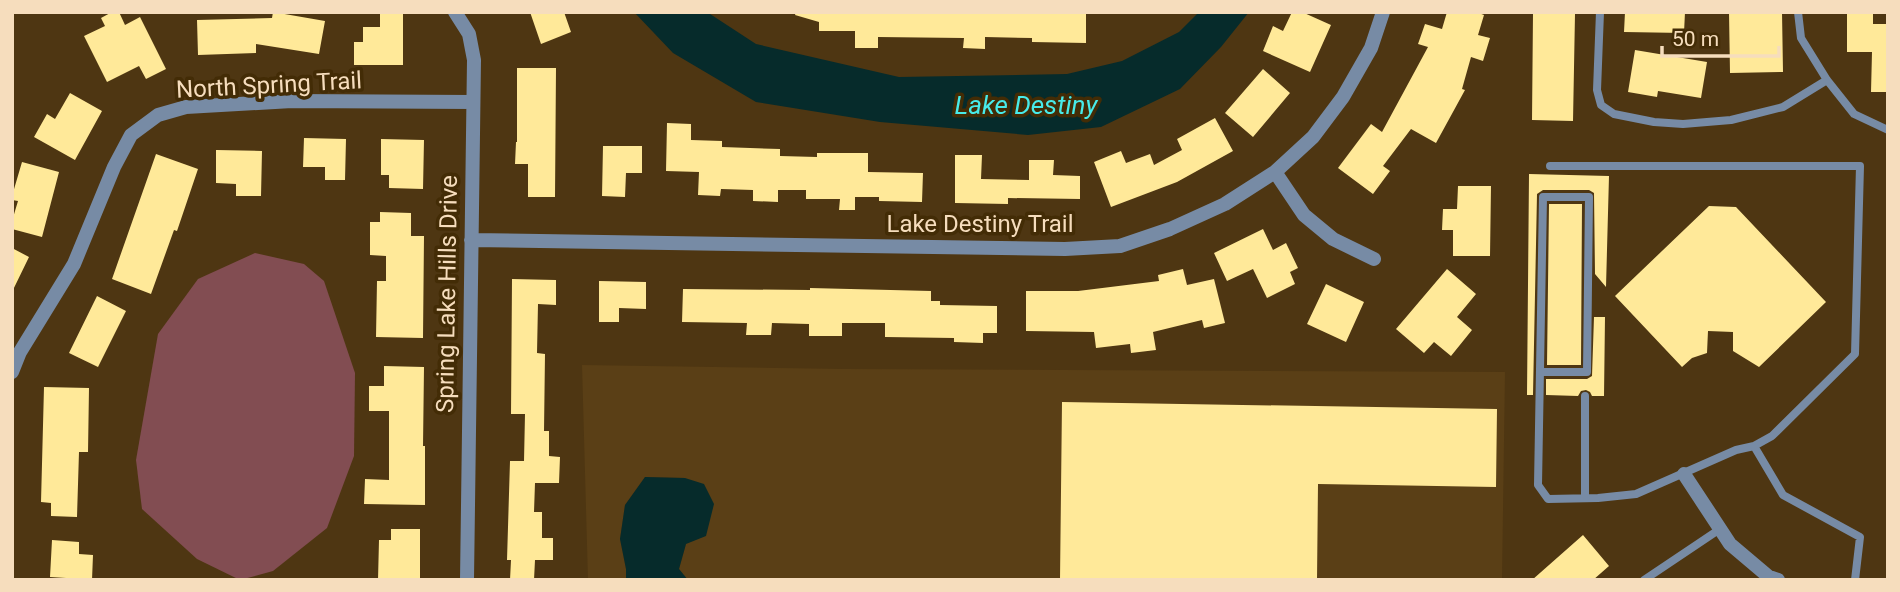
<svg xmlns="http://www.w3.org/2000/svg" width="1900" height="592" font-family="Roboto,sans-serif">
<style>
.built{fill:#5a3f16}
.green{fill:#824d52}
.water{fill:#062b2b}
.building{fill:#ffe999}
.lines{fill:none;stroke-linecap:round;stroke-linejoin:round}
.service{stroke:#778ba5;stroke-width:8}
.minor{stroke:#778ba5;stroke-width:14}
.labels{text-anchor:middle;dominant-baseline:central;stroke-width:7;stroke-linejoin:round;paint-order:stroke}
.street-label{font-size:24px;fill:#f6ddbd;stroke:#432c06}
.water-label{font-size:26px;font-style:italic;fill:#47ebea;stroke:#432c06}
</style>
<rect width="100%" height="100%" fill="#4e3612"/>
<path class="built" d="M582,365L843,369L1505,372L1502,580H688L679,569L686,544L685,478L645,477L625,505L620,539L626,569V580H588Z"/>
<path class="green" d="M255,253L304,264L324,281L355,373L354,456L327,528L273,571L240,580L197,559L142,509L136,460L158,334L198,279Z"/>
<path class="water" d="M634,12H707L756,44L899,77L1067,74L1122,61L1179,32L1199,12H1249L1221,47L1180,89L1101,127L1028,135L880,122L756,102L673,53Z
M645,477L685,478L704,484L714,504L706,536L686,544L679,569L688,580H626V569L620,539L625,505Z"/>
<path class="building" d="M112,12H119L125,25L140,17L166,69L146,79L139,66L107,82L84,36L105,26L101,18Z
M273,12L325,21L319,54L256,44V53L198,55L197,20L272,18Z
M380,12H403V65H354V42H363V27H380Z
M530,12H564L571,32L541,44Z
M796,12H1086V43L1032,42V38L985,37V49L963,48L964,38L878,37V48H855V31H819V22L795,15Z
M1292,12H1302L1331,25L1310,72L1263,51L1273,26L1283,31Z
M1447,12H1476L1484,15L1478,35L1490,38L1483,61L1471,57L1462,89L1465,90L1436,143L1411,129L1383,166L1390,171L1373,194L1338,168L1371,124L1382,132L1428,47L1418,44L1425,24L1442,29Z
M1625,12H1685L1684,33L1624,32Z
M1729,12H1782L1783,72L1730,73Z
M1847,12H1873V24H1888V92H1871L1872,52H1847Z
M1533,13L1575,14L1573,121L1532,120Z
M1635,50L1707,62L1701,98L1658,91L1657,97L1628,92Z
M517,68H556L555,197H528V164H515L516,142H517Z
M1263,69L1290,93L1253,137L1225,113Z
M70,93L102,111L75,160L34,137L47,114L55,119Z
M1215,118L1233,151L1177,182L1111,207L1094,162L1121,151L1126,163L1150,154L1154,165L1182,150L1177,139Z
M667,123L691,124V140L722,141V147L780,149V156L817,157V153H868V172L923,173L922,202L879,201V197H855V210H839L840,199H806V190H778V202L753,201V190L721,189L720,196L698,195L699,172L666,171Z
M304,138L346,139L345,180H325V167H303Z
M381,139L424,140L423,189L389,188V175H381Z
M603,146H642V173H626L625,197L602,196Z
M216,150L262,151L261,196H236V184L216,183Z
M156,154L198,169L177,231L174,230L151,294L112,279Z
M955,155H982L981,179L1029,180V160H1054L1053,175L1080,176V199L1008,198V204L955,203Z
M22,162L59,172L42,237L12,229V221L18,201L12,200V196Z
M1529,174L1609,176L1606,287L1595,274L1594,193L1589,190H1543L1537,194L1533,395H1527Z
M1458,186H1491L1490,256H1453V230H1442L1443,209H1457Z
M1549,204H1582L1581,365H1547Z
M1709,206L1736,207L1826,302L1759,367L1733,351V332L1708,331L1707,353L1692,358L1682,367L1615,296Z
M380,212L411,213V236H424L423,338L376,337L377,281H386V256L370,255V222H380Z
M1263,229L1273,250L1286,243L1298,268L1290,272L1295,284L1267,298L1253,269L1227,281L1214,253Z
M12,248L29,257L12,292Z
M1183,269L1187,285L1214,279L1225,323L1204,328L1202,320L1153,332L1156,350L1131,353L1130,344L1096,348L1094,332L1026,331V291H1078L1159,281L1158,275Z
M1447,269L1476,294L1457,317L1472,330L1451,356L1434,342L1424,353L1396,329Z
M512,279L556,280V305L538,304L537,353L545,354L544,431H549V456L560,457L559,483H535L534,512H542V538H553V560H535L534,580H510L511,560H507L510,461H524L525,414H511Z
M599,281L646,282V309L619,308V322H599Z
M1326,284L1364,302L1346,342L1307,324Z
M810,288L931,291V301H940V305L997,306V333H983V343L954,342V338L885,337V323H842V336H809V324L772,323L771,335H746L747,323L682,322L683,289L810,290Z
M97,296L126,311L98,367L69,353Z
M1594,317H1605L1604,396H1592L1590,392L1586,390L1581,391L1578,396L1546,395V379H1587L1592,376Z
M384,366L424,367L423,446H425V505L364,504L365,479L389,480V411H369V386H384Z
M44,387L89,388L88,452H79L77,517L51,516V503L41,502Z
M1062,402L1497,409L1496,487L1318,484L1317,580H1060Z
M391,529H420V580H378L379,540H391Z
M1583,535L1609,566L1593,580H1532Z
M52,540L79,542V554L93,555L92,580H66V578L50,577Z"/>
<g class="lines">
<path class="service" d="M1600,12L1597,90L1601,105L1614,114L1654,122L1683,124L1731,120L1783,107L1827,80
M1798,12L1801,38L1827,80L1854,114L1888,130
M1540,372H1587L1589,197H1543L1538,485L1548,499L1598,498L1636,494L1736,450L1754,446L1772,436L1855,354L1860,166H1550
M1754,446L1783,495L1860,537L1855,580
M1585,498V396
M1644,580L1720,529"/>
<path class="minor" d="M455,12L469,34L474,60L467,580
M1275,172L1304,215L1333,239L1374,259
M471,240L1065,249L1120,246L1170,229L1225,204L1275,172L1313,137L1343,97L1371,48L1383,12
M12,372L20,352L74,264L114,167L131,135L158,115L186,107L292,101L473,102
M1684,474L1730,544L1769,577L1778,580"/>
</g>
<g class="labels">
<g class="street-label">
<text transform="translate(269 85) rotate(-3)">North Spring Trail</text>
<text x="980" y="224">Lake Destiny Trail</text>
<text transform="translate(447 294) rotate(-89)">Spring Lake Hills Drive</text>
</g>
<g class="water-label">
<text x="1026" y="105">Lake Destiny</text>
</g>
</g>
<rect width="1900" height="592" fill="none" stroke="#f6ddbd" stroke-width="28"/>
<path d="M1662 46v10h117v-10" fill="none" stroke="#f6ddbd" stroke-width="3.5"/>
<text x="1672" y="46" font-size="21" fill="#f6ddbd" stroke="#432c06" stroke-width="5" paint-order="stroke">50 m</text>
</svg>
